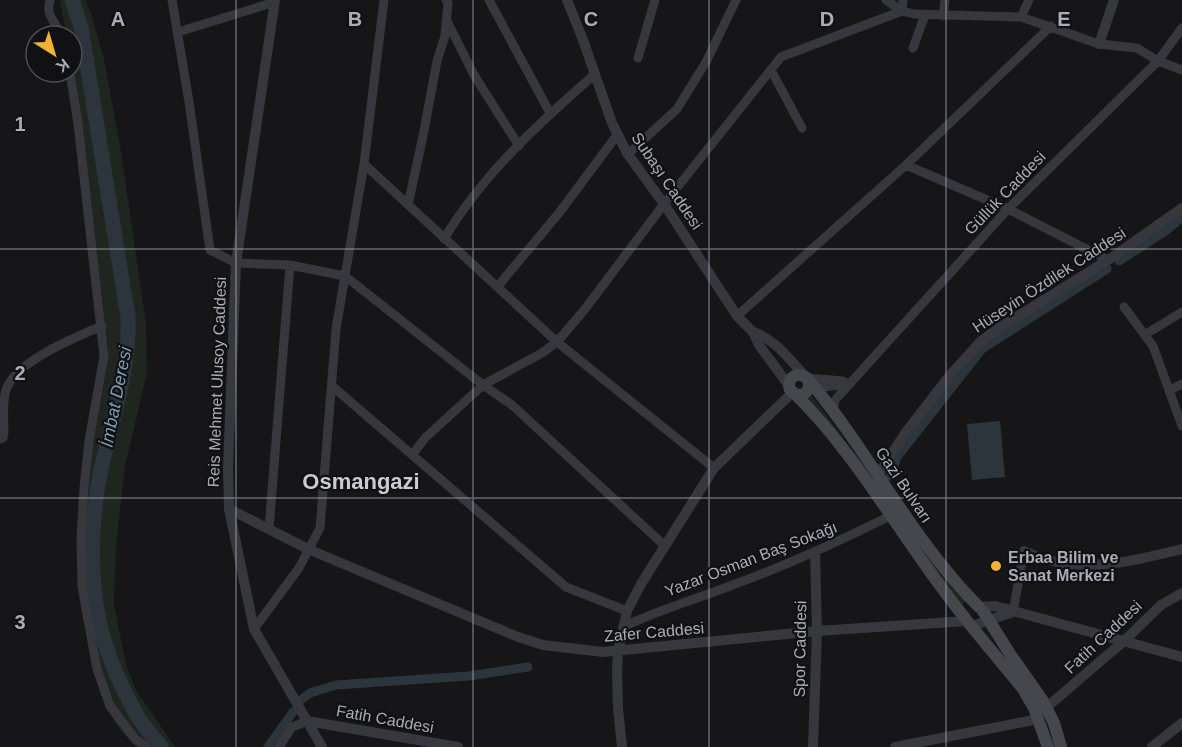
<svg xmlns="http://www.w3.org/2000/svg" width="1182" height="747" font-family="Helvetica,sans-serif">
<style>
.green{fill:#1e261f}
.water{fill:#2c353c}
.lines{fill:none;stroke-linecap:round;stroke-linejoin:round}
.canal{stroke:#2c353c;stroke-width:9}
.river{stroke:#2c353c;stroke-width:15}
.minor{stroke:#37383d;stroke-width:9}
.tertiary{stroke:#37383d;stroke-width:10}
.secondary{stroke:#45474d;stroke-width:12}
.grid{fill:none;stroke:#a8adb8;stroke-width:1.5;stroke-opacity:0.55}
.poi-dot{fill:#f2b134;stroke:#111113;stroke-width:2}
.labels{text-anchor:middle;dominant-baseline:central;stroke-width:4.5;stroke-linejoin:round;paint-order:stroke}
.street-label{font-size:16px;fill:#a8adb8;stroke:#111113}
.poi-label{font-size:16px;font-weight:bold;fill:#a8adb8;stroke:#111113;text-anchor:start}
.water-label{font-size:18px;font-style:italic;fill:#7f9bb3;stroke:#111113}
.district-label{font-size:22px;font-weight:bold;fill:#c9ccd4;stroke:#111113}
.grid-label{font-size:20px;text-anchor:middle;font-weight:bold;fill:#a8adb8;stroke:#111113;stroke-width:4.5;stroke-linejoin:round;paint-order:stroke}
</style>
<rect width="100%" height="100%" fill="#161618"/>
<path class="green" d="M60,0H85L91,13L104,59L121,152L146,323L147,373L125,466L116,546L114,605L126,665L137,692L175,747H137C121,732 108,716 101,695C92,630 79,563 85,497C89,454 100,409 107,366L108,346L77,84L72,63V36H66Z
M810,393L871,476L924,552L966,601L961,606L824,416L806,396Z"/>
<path class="water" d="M1000,421L1005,477L972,480L967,424Z"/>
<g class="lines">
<path class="canal" d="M1119,261L1167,230L1182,217
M890,476L897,457L982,349L1107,269
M302,699L310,693L336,685L469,676L528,667
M268,747L293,712"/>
<path class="river" d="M72,0L81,27L128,317C130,370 111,423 100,474C91,520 89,574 99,620C105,651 119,682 134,710C140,723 152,735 161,747"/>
<path class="minor" d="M50,0C45,17 56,19 60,36
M172,0L189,102L210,250L236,263L290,265L345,276L483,385L512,405L665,546
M489,0L550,113
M886,0L902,11L914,14L1021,17L1099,44L1137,48L1158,61L1182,70
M943,16L945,0
M1021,17L1029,0
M447,21L474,75L519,146
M178,32L275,2
M913,48L925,15
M638,58L655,0
M771,70L802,128
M70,72L78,124L104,356L89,441L84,488L81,539L82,587L97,669L110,706L135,739L146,747
M628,154L677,109L706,62L736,0
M364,164L557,342L714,468
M906,165L1008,209L1108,260
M408,205L423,136L437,61L445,36L448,3L446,0
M444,239C482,175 539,123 595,74
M498,286L559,213L617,135
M1124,307L1153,346L1182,426
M737,316L906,165L1051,26
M1146,334L1182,312
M807,378L843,381
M332,386L566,587L627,611
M807,390L849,383
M1170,390L1182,384
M833,412L835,400L1008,209L1158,61L1182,28
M0,439L3,438L4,432C4,419 2,402 6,390C14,362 76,337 102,326
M412,455L425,438L483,385L542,353L557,342L585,309L664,204L781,57L902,11L903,0
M269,529L290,265
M1013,612L1024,551
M623,627C658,610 694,600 730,586C785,566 838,542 890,516
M254,629L299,568L320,528L336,329L364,164L384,0
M279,747L292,727L307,721"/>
<path class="tertiary" d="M275,0L236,263L228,468L229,509L254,629L322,747
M567,0L583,40L612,123L627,153L664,204L737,316L753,332L759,345L790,387
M1099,44L1114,0
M753,332C776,339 791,362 807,378
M878,475L906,432L950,375L981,341L999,328L1108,260L1182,208
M229,509L310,550L518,637L543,645L603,652L817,631L967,621
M1024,551C1075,576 1129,562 1182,549
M979,607L995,606L1182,657
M978,624L1013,612
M1047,707L1124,641L1161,605L1182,593
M307,721L458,747
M622,747L618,708L617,670L618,652L627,611L641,584L714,468L793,392
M813,747L817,631L815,552
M895,747L1039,719
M1152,747L1182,723"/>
<path class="secondary" d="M789 385a10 10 0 1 1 20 0a10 10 0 1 1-20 0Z
M807,378C869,451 911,539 979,607
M793,392C861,458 905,545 965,618
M983,611L1010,654L1043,701L1054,723L1061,747
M967,621L1023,689L1034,708L1048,747"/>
</g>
<path class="grid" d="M236,0V747M473,0V747M709,0V747M946,0V747M0,249H1182M0,498H1182"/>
<circle class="poi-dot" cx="996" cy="566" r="6"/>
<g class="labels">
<g class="street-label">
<text transform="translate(667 181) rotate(56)">Subaşı Caddesi</text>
<text transform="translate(1005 193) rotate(-46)">Güllük Caddesi</text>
<text transform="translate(1049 280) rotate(-33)">Hüseyin Özdilek Caddesi</text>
<text transform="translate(217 382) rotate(-88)">Reis Mehmet Ulusoy Caddesi</text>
<text transform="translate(904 485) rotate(56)">Gazi Bulvarı</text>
<text transform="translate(751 559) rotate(-21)">Yazar Osman Baş Sokağı</text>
<text transform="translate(654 632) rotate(-5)">Zafer Caddesi</text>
<text transform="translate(1103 637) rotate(-43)">Fatih Caddesi</text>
<text transform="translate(800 649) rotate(-89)">Spor Caddesi</text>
<text transform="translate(385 719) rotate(10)">Fatih Caddesi</text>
</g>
<g class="poi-label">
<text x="1008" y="557">Erbaa Bilim ve<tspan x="1008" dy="18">Sanat Merkezi</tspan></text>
</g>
<g class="water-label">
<text transform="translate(116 397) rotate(-79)">İmbat Deresi</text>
</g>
<g class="district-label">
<text x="361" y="481">Osmangazi</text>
</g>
</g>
<g class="grid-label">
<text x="118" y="26">A</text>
<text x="355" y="26">B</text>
<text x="591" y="26">C</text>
<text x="827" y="26">D</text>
<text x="1064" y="26">E</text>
<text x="20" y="131">1</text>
<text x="20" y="380">2</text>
<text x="20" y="629">3</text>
</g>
<g transform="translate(54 54) rotate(143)"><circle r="28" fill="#111113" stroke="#4d4f55" stroke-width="1.5"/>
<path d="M0-4.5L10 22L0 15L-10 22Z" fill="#f2b134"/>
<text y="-9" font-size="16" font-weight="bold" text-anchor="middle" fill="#a8adb8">K</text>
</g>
</svg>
